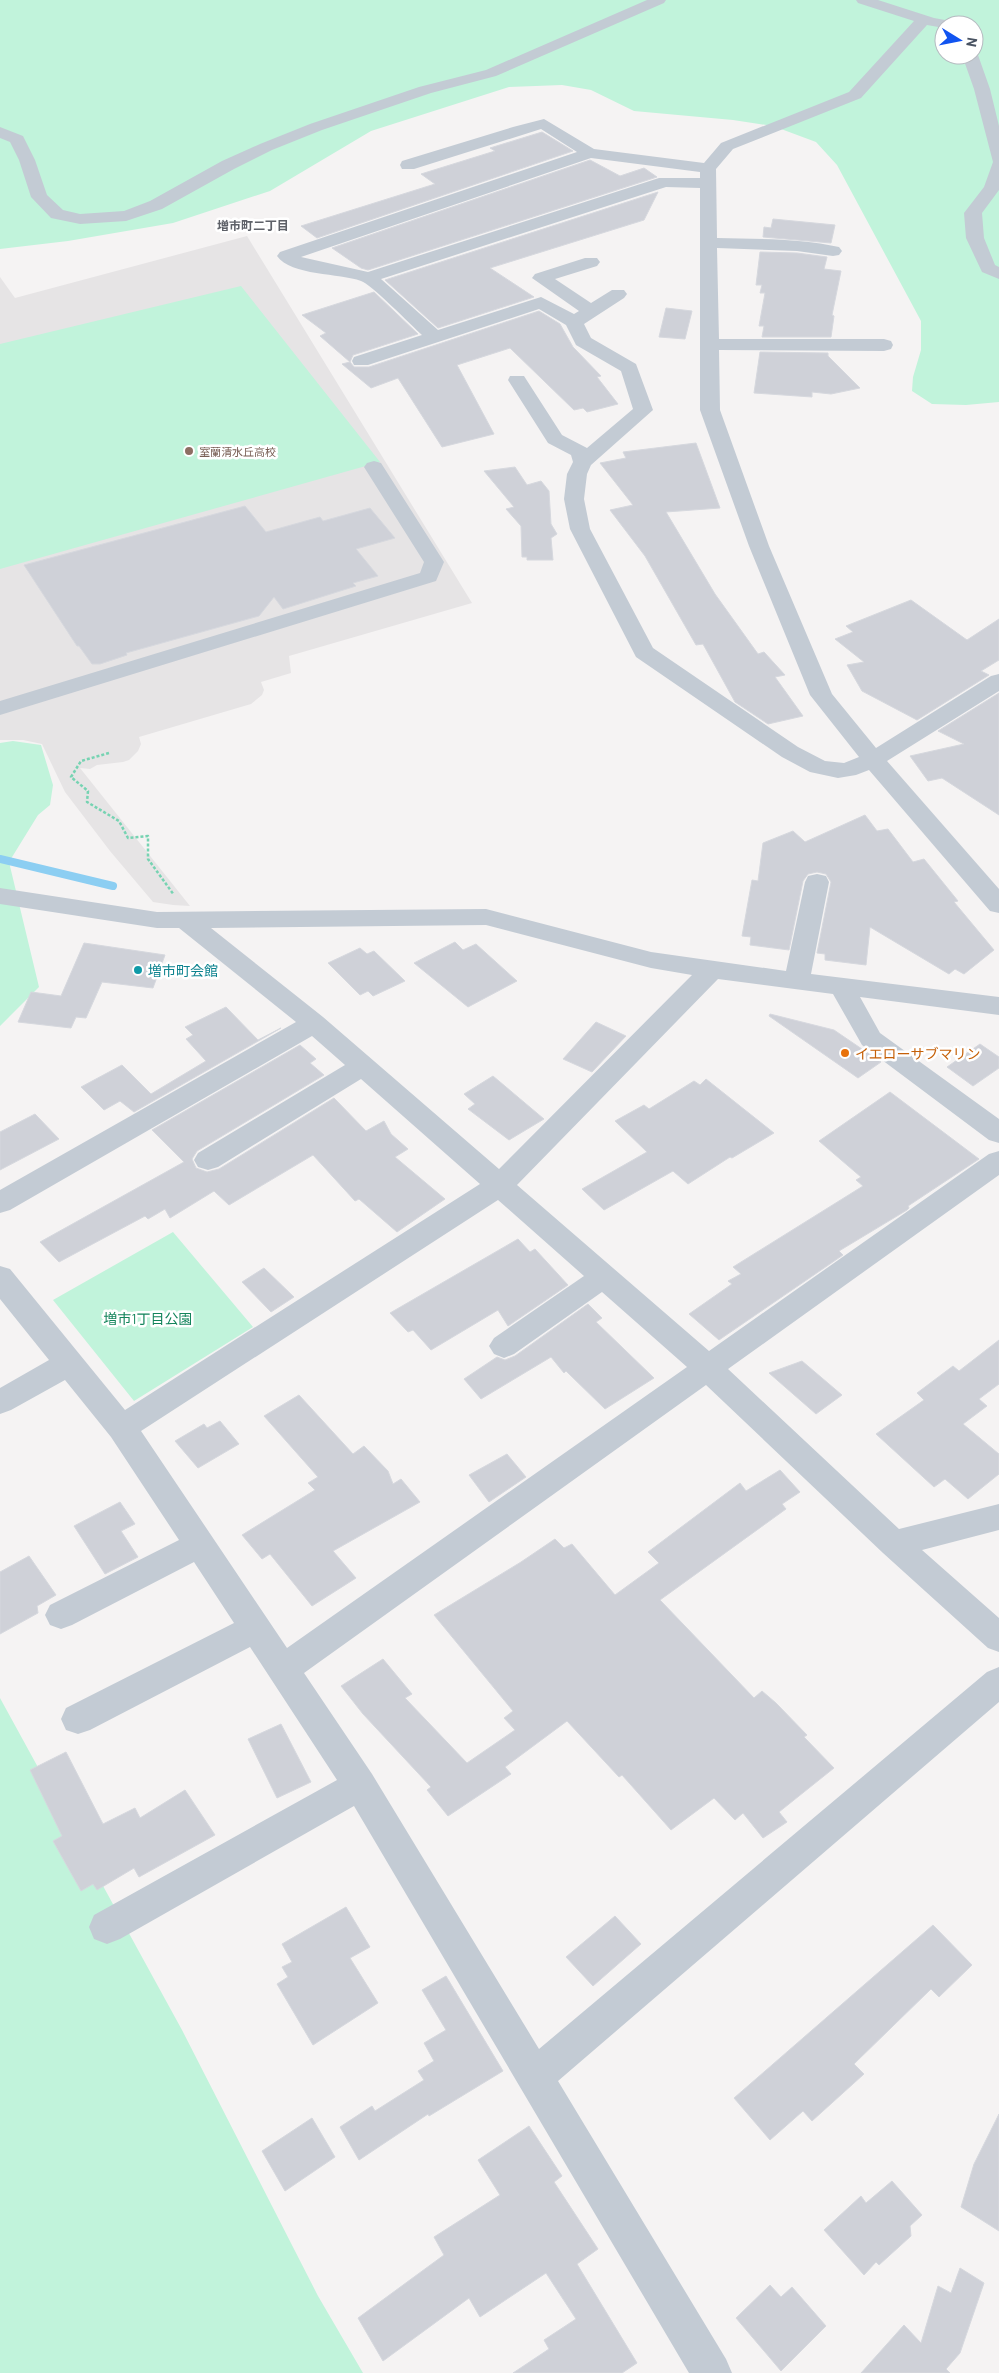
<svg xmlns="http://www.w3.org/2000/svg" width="999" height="2373" font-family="Barlow,'Noto Sans JP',sans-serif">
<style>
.education{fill:#e6e4e5}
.green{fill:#c1f3db;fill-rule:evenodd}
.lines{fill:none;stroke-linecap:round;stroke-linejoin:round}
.stream{stroke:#8ccef2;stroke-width:8}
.building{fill:#cfd1d8;stroke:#d6d8de}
.path{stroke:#76d3b2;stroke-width:2.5;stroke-dasharray:3 2;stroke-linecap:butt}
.minor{fill:#c3cbd4;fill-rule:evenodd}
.education-dot{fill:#8d6e63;stroke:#fff;stroke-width:2}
.culture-dot{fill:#0f9aa8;stroke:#fff;stroke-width:2}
.food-dot{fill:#e8710a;stroke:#fff;stroke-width:2}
.labels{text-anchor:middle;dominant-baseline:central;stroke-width:5;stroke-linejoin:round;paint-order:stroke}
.far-education-label{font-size:11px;fill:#785e54;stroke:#fff;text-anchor:start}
.far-neighbourhood-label{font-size:12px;font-weight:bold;fill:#5e6168;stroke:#fff}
.culture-label{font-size:14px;fill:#0d838f;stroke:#fff;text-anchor:start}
.food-label{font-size:14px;fill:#c56008;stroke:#fff;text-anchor:start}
.park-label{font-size:14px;fill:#13845b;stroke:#fff}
</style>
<rect width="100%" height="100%" fill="#f5f3f3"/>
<path class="education" d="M247,236L472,603L289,656L291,673L261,682L264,690L262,695L251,704L139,737L141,744L138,751L129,760L123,762L97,765L90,769L80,768L190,906L173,905L153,902L110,851L65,792L42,744L23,740H0V277L15,298Z"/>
<path class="green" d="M0,0H999V402L966,405L932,404L912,391L913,377L921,350V321L837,165L816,142L773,126L733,120L634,111L591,90L562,85L509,87L371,131L270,191L173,223L68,241L0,249ZM944,25H974V55H944Z
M241,286L380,462L0,569V344Z
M13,741L41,745L53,785L50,805L38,815L9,862L39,987L0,1026V743Z
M173,1232L253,1327L134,1401L53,1300Z
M0,1698L182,2030L318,2296L363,2373H0Z"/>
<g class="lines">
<path class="stream" d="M0,859L113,886"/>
</g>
<path class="building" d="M542,132L573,151L317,238L301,226L435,184L421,174L495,151L490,148Z
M590,160L620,176L644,168L657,177L368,270L361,268L332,248Z
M658,192L644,220L490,268L534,297L438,328L385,280Z
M773,219L835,225L831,243L763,237L764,227L771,228Z
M760,252L797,253L827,257L824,269L841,271L832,315L834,316L831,337H762L764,326H759L765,293H760L762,285H756Z
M374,292L418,334L353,355L350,362L354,367H369L539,311L560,324L573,347L601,376L597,377L618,404L587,412L583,408L574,410L510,348L457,365L494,434L442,447L398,378L371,388L342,364L350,362L320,336L326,333L302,315Z
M666,308L692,311L685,339L659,337Z
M760,352L828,353V356L860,388L831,394L812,392V397L754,393Z
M696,443L720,508L666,512L715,594L758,654L764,652L785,675L775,677L803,716L768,724L735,702L703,644L696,645L645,556L610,510L633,505L600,463L626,458L623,452Z
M515,467L527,485L541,481L549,491L551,524L557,534L551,538L553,560H527V557H522L521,526L506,509L514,507L484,471Z
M245,506L266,532L320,517L323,521L370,508L395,538L356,549L378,576L353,583L356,586L283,609L274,597L259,616L126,653L127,655L100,664H92L79,646H77L24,565Z
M911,600L967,640L999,619V660L981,671L989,675L917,720L862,691L847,665L864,662L835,639L853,632L846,626Z
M999,693V815L942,778L928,781L910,756L964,744L938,731Z
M865,815L877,831L888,829L913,862L924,859L958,901L954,902L994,950L964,974L955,969L949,974L870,927L866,965L825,960V954L817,953L831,882L826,874L817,872L808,874L803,881L789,950L750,945L751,937L742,936L752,880L758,881L763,843L793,831L805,842Z
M455,942L463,950L476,944L517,981L468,1007L414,963Z
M84,943L165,955L153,988L102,982L86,1018L76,1017L71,1028L18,1022L31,992L61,996Z
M360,948L367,954L374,951L405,981L373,996L368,991L360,995L328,963Z
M226,1007L258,1040L281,1028L134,1112L120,1101L104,1110L81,1087L122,1065L151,1094L206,1061L186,1039L193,1035L185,1027Z
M770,1014L834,1030L881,1062L858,1078L769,1016Z
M596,1022L626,1036L592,1072L563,1059Z
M980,1044L999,1057V1068L973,1086L947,1067Z
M300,1045L316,1059L310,1063L324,1075L197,1151L192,1159L196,1168L207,1172L219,1169L334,1098L366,1131L384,1121L391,1134L408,1149L395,1157L445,1199L397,1232L359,1199L355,1201L313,1155L229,1205L214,1191L170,1218L165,1209L148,1219L145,1216L59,1262L40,1242L184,1162L152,1130Z
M493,1076L544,1119L509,1140L468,1109L475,1104L464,1094Z
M706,1079L774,1133L732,1158L730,1157L688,1184L673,1171L604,1210L582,1189L647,1152L615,1121L644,1105L649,1109L694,1081L700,1085Z
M890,1092L979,1159L908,1206L909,1208L907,1210L839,1251L843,1255L719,1340L689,1314L732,1284L728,1281L741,1274L733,1267L863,1186L856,1180L861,1177L819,1141Z
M35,1114L59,1139L0,1170V1132Z
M518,1239L530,1252L535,1249L568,1285L508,1326L498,1310L431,1350L413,1330L408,1332L390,1313Z
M264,1268L294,1297L271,1312L242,1282Z
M588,1304L602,1318L596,1322L654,1378L605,1409L566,1371L564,1373L551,1357L481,1399L464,1379L497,1357L505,1360L515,1356Z
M999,1340V1384L979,1399L987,1406L963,1424L999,1454V1474L968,1499L945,1479L934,1487L876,1434L924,1400L917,1393L953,1366L959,1371Z
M802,1361L842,1395L816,1414L769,1373Z
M299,1395L353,1454L364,1446L388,1471L393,1484L401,1479L420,1502L333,1551L356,1578L312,1606L270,1554L262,1559L242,1535L315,1490L308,1483L318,1477L264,1416Z
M220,1421L239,1444L198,1468L175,1441L204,1424L207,1428Z
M507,1454L526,1477L489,1502L469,1475Z
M780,1470L800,1492L782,1504L786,1509L660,1600L754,1698L762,1691L776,1703L807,1735L804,1737L834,1768L779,1812L787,1822L763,1838L743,1813L735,1820L714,1798L671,1830L622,1775L619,1777L567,1721L505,1767L511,1774L448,1816L427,1790L431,1787L363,1714L341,1686L383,1659L412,1694L405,1698L467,1763L515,1730L504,1718L513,1711L434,1615L521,1562L555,1539L564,1548L572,1544L615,1595L659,1563L648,1552L740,1483L746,1491Z
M120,1502L135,1524L121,1531L138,1557L105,1574L74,1526Z
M29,1556L56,1595L37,1606L38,1613L0,1634V1572Z
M281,1724L311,1782L277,1798L248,1739Z
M66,1752L103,1824L135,1808L140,1818L185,1790L215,1835L139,1877L134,1868L97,1890L93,1884L81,1891L53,1841L62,1836L30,1770Z
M346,1907L370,1947L350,1958L378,2003L313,2045L277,1984L288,1977L282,1967L292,1962L282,1944Z
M615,1916L641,1944L593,1986L566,1957Z
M933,1925L972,1965L939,1997L931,1989L854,2064L864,2074L812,2121L803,2111L770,2140L734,2098Z
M446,1976L503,2071L429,2116L428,2114L359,2160L340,2127L372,2106L375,2111L424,2080L418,2071L434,2061L424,2043L446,2030L422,1990Z
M999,2114V2231L961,2207L974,2164Z
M312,2118L335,2157L285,2191L262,2151Z
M529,2126L562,2176L554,2182L598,2249L577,2264L637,2363L622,2373H513L549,2349L544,2340L576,2319L546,2273L480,2317L469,2298L383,2361L358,2318L444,2255L434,2237L500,2195L478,2160Z
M892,2181L922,2215L910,2226L911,2236L879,2265L876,2262L864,2275L824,2230L861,2196L866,2203Z
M960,2268L984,2283L960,2353L946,2369L950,2373H861L904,2325L921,2343L938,2286L951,2293Z
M770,2285L781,2297L792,2287L826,2326L781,2371L736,2318Z"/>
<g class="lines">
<path class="path" d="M109,753L81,761L71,777L88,791L87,802L119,821L128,838L148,836V859L174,895"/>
<path class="minor" d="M647,0H666L664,3L496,76L431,93L322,130L272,150L234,169L162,209L126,221L80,224L51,218L31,197L19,160L10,142L0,138V127L23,136L35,160L47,195L63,210L80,214L124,211L150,201L222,161L260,144L310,124L419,87L486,70Z
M856,0H878L934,18L956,22L959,25H944V28L927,25L861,98L733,149L716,169L717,238C757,239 800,238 839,247L842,251L839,255L833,256L797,251L717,248L719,339H884L891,341L893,345L891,349L884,351L719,350L720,410L769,546L832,694L876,748L991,676L999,674V691L887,761L999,889V913L990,911L869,770L856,775L838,778L810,772L782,757L636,657L570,529L564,499L567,474L573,462L571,455L548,443L508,380L510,376H524L562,435L587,448L633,409L621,371L576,345L566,325L539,309L368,365H354L352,361L354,357L422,335C411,325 371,284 361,281C340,273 291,276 277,256L280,252L577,152L541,129L414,169H402L400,165L402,161L513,127L544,119L594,149L704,163L721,143L849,92L914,21L858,3ZM591,158L700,172V178H659L368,272L301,257ZM666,187L700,188V410L749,546L810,695L859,757L844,763L825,761L798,747L653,648L590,529L584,499L587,474L591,465L653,410L636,364L591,338L584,324L624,298L627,294L624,290H612L591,303L555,279L597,266L600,262L597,258H585L535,274L532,278L579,311L574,314L541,297L438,330L381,279Z
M974,51L978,55L990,89L999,126V190L982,213L984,238L995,265L999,267V279L982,272L966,238L964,213L984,187L993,162L974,89L962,55H974Z
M374,461L381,463L444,562L436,581L0,715V701L420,573L424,562L364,467L367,463Z
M817,874L826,876L829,882L811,974L999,997V1015L860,997L880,1033L999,1119V1143L989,1140L862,1045L833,994L718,979L517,1185L709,1351L989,1154L999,1151V1175L728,1369L899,1529L999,1504V1530L922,1550L999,1618V1652L988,1648L883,1553L706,1385L304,1673L372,1774L539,2049L987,1672L999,1667V1702L558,2081L726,2359L732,2373H689L354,1806L120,1939L107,1944L94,1939L89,1927L94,1915L337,1780L250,1647L90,1730L78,1734L66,1730L61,1719L66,1708L234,1623L194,1562L72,1625L61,1629L50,1625L45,1615L50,1605L179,1540L111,1437L65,1380L11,1410L0,1414V1388L49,1360L0,1299V1266L10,1269L125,1410L480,1184L361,1079L218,1167L208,1170L198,1167L194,1160L198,1153L345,1065L312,1036L10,1210L0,1213V1190L296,1022L179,928H157L0,904V888L157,912L486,909L651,952L786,971L805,882L808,876ZM486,925L651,968L692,975L499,1169L323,1017L211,928ZM498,1200L584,1276L494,1338L489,1346L494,1354L504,1358L514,1354L602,1292L687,1367L287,1648L141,1431Z"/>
</g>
<circle class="education-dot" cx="189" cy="451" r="5"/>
<circle class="culture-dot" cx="138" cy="970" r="5"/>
<circle class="food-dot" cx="845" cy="1053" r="5"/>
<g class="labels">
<g class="far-education-label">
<text x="199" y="451">室蘭清水丘高校</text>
</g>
<g class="far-neighbourhood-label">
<text x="253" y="225">増市町二丁目</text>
</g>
<g class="culture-label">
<text x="148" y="970">増市町会館</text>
</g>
<g class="food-label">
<text x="855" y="1053">イエローサブマリン</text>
</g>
<g class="park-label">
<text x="148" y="1318">増市1丁目公園</text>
</g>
</g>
<g transform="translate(959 40) rotate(100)"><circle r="24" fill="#ffffff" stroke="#b6bac0"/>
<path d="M0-4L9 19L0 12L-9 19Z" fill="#1154f0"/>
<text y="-8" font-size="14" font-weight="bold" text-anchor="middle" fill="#495362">N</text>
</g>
</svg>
